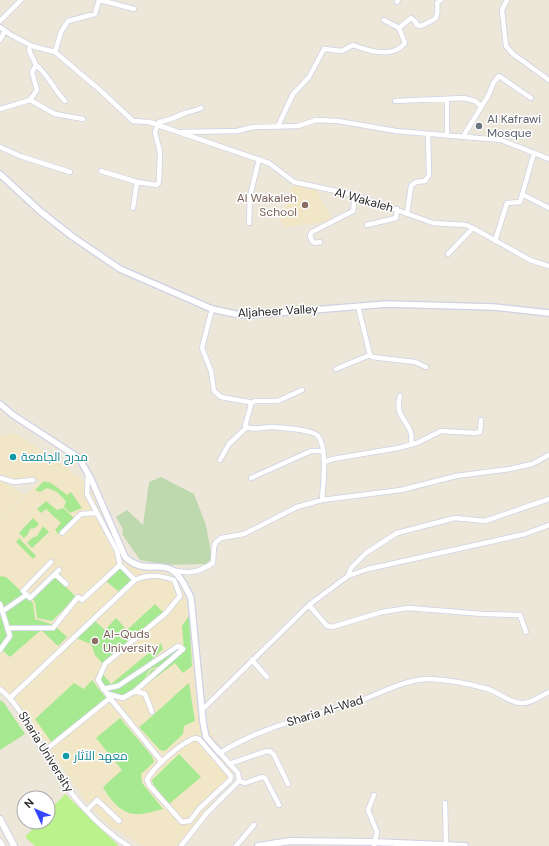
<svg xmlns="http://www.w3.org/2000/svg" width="549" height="846" font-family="'DM Sans',Cairo,sans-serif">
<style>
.education{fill:#f1e7c7}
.green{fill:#a6e991}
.cemetery{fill:#bfd9af}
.pitch{fill:#bcf28b}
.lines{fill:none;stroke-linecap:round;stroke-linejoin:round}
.minor-casing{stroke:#cfd1e4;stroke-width:6}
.tertiary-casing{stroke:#cfd1e4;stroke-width:8}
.secondary-casing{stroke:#cfd1e4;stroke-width:8}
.minor{stroke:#fff;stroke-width:4.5}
.tertiary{stroke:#fff;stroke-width:5.5}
.secondary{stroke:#fff;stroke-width:6}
.worship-dot{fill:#6b7280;stroke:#fff;stroke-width:1.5}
.education-dot{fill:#8d6e63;stroke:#fff;stroke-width:1.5}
.culture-dot{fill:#0f9aa8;stroke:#fff;stroke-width:1.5}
.labels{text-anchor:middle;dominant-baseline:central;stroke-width:3;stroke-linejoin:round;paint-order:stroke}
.worship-label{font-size:12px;fill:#5b616d;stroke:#fff;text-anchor:start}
.education-label{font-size:12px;fill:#785e54;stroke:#fff;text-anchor:end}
.street-label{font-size:12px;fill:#292929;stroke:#fff}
.culture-label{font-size:12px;fill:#0d838f;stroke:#fff;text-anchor:start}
</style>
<rect width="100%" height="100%" fill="#ede7da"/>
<path class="education" d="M293,184L316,189L333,221L284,227L280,220Z
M14,433L49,455L92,487L111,537L125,562L140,569L169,572L174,574L181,583L186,600L198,708L233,772L234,777L176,846H143L106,823L85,800L29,717L0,687V519L41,480L29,477L14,480L0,475V436Z
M0,480L24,495L0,518Z"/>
<path class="green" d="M44,481L51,483L67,495L71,492L82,508L70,513L64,507L66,501L57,492L47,488L40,492L35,490Z
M46,501L57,510L63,508L74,518L58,534L55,530L61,523L46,509L41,513L37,509Z
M33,518L39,524L35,528L30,529L28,534L24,538L19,533Z
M43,526L49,532L32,548L27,543L32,538L37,536Z
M19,538L36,556L33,559L16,542Z
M119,568L132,579L119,592L106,581Z
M0,576L6,577L24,594L3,609L0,602Z
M55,576L76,597L52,621L37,618L35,602L31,598Z
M26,596L33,603L35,619L54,625L53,626L8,627L5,611Z
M155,604L163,612L129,643L103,664L95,655L91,644L76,638L94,620L105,630L116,618L127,630Z
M0,609L8,636L0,646Z
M189,616L192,666L183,673L175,663L139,690L151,670L164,667L184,649L182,626Z
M56,627L67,637L58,646L41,630Z
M9,630H41L10,657L2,650L11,636Z
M161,643L163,649C146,666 128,682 104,688L99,680L101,672L111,684Z
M178,647L181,650L163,665L150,669L138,690L122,697L108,693L105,690C121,686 139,677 151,665C162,654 162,650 178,647Z
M92,680L106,698L52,743L35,719L74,683L84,689Z
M189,683L195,721L184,726L183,734L165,751L160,750L139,727C157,713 172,697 189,683Z
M0,700L4,703L25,734L0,750Z
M120,718L152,756L154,762L141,774L142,783L163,809C155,811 143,815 135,814C120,813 109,798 103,787L122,770L96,738Z
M179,754L201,777L169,804L153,784L152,780Z"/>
<path class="cemetery" d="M161,477L194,494L206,525L212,558L206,564L167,565L140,560L122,534L123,529L116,517L127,510L143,525L149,482Z"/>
<path class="pitch" d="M65,794L119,846H35L25,837L39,822H48V812Z"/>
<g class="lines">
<g class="minor-casing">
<path id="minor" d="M100,0L134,9
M507,0L502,10L506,46L513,54L549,80
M397,2L398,0
M384,20L399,28
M0,21L21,0
M0,27L11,35L32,46L55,52L101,91L133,121L149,122L269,163L294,182L355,195L433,223L466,225L473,228L530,260L549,266
M0,40L5,31
M55,52L61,32L68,21L95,14L99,0
M36,65C46,72 55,91 65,101
M30,100L55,114L83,119
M395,101L464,98L475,101L481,106
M0,109L30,100L37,90L32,72L36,65L29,50L30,45
M278,126L293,94L309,77L324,49L342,51L353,45C368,51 393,59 405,43L399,28L411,18L415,21L417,25L420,26C436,20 439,19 437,3L441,0
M182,132L237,131L253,127L298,126L316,120L338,121L396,131L501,140L549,159
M447,135V100
M464,135L488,96L494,82L499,76L531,98
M0,147L20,156L70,172
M101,171L137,182
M522,194L549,208
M133,208L137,182L157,185L159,182L160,152L155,132L159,122C170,121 176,116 185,113C191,111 195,111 201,108
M407,214L411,186L416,182L425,181L429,175L428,134
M249,223L250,196L259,159
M367,225L396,218L397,209
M495,241L507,203L520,202L534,153
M320,242L315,243L312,241L310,235L312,232L353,211L355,195
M448,254L473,228
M358,306L370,355L372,357L415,362L426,367
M212,309L202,348L211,371L214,391L221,397L249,402L251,405L245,426C252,431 264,427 272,427C282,428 312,429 318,436C328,448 323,485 322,500
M336,369L370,355
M400,396C393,421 415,421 411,444
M250,404L255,401H278L302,390
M220,460L229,444L247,427
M324,462L333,459L398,448L417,443L441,431L475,433L480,432L481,420
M0,478L14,482L33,480
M251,478L311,451H322
M62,533L81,514L97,513
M51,562L23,591L30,598L59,570
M120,565L135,580
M172,570C190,574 197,573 213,563L214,547L216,542L221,538L244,534L297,507L322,500L401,490L456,476L510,469L532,464L549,455
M55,574L66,584
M348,576L351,568L366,553L397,533L455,518L485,521L549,499
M0,604L10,636L0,650
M309,605L327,626L332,627L382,612L408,608L483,614L520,615L526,632
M3,611L26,595
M7,628H53L78,597L82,600L120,565L117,551L87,494L88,473
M252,660L267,677
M0,689C21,706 29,729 43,751C64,787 92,823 128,846
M103,689L118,686L178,646L183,649L135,691
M108,694L123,698L135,691L145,694L152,712
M10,698L135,580C149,574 160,575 174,580L180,596L166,613L105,664L98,680L110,698L43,752
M110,698L162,762
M202,710L309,605L348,576L368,569L525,534L549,525
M195,738L199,739L231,776L230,780L199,809L190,821L182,822L149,785L147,780C153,767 181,743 195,738Z
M229,764L264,752L270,751L274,755L288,784
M239,781L245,783L262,777L265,778L279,805
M374,795L368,810L377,832L374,846
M445,803L446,844
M87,810L97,800L119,821
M0,841L3,846
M181,846L207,813L239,781L238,773L220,753C264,725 313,716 362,700C383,692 408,678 431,679C450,680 470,684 488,689C500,693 511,704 524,703C532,703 542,695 549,692
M236,846L254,825"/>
</g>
<g class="tertiary-casing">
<path id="tertiary" d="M0,174L41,212L73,237L120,269L212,309L235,314L250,315L387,304L494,307L549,313
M0,404L13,415L79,458L91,479L125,557C143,574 158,562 172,570C181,576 186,588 191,598L203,722L206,737L220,753"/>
</g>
<g class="secondary-casing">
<path id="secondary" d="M0,819L14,846
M258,846L290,841L375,842L465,846"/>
</g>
<use href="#minor" class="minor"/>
<use href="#tertiary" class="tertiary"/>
<use href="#secondary" class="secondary"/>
</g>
<circle class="worship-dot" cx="479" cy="126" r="4"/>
<g class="education-dot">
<circle cx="305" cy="205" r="4"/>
<circle cx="95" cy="641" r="4"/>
</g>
<g class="culture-dot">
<circle cx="13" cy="457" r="4"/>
<circle cx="66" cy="756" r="4"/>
</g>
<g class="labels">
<g class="worship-label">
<text x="487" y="119">Al Kafrawi<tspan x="487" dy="14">Mosque</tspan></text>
</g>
<g class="education-label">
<text x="297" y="198">Al Wakaleh<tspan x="297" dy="14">School</tspan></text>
<text x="103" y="634" text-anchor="start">Al-Quds<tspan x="103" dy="14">University</tspan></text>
</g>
<g class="street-label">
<text transform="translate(364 200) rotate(16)">Al Wakaleh</text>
<text transform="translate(278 311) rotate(-3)">Aljaheer Valley</text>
<text transform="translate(325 711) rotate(-17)">Sharia Al-Wad</text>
<text transform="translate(46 752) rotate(58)">Sharia University</text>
</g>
<g class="culture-label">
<text x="21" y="457">مدرج الجامعة</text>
<text x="74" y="756">معهد الآثار</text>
</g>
</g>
<g transform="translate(36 810) rotate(314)"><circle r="19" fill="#ffffff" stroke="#a9a9a9"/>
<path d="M0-3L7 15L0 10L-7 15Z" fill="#3546ff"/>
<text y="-6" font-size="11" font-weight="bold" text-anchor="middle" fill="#292929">N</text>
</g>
</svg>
